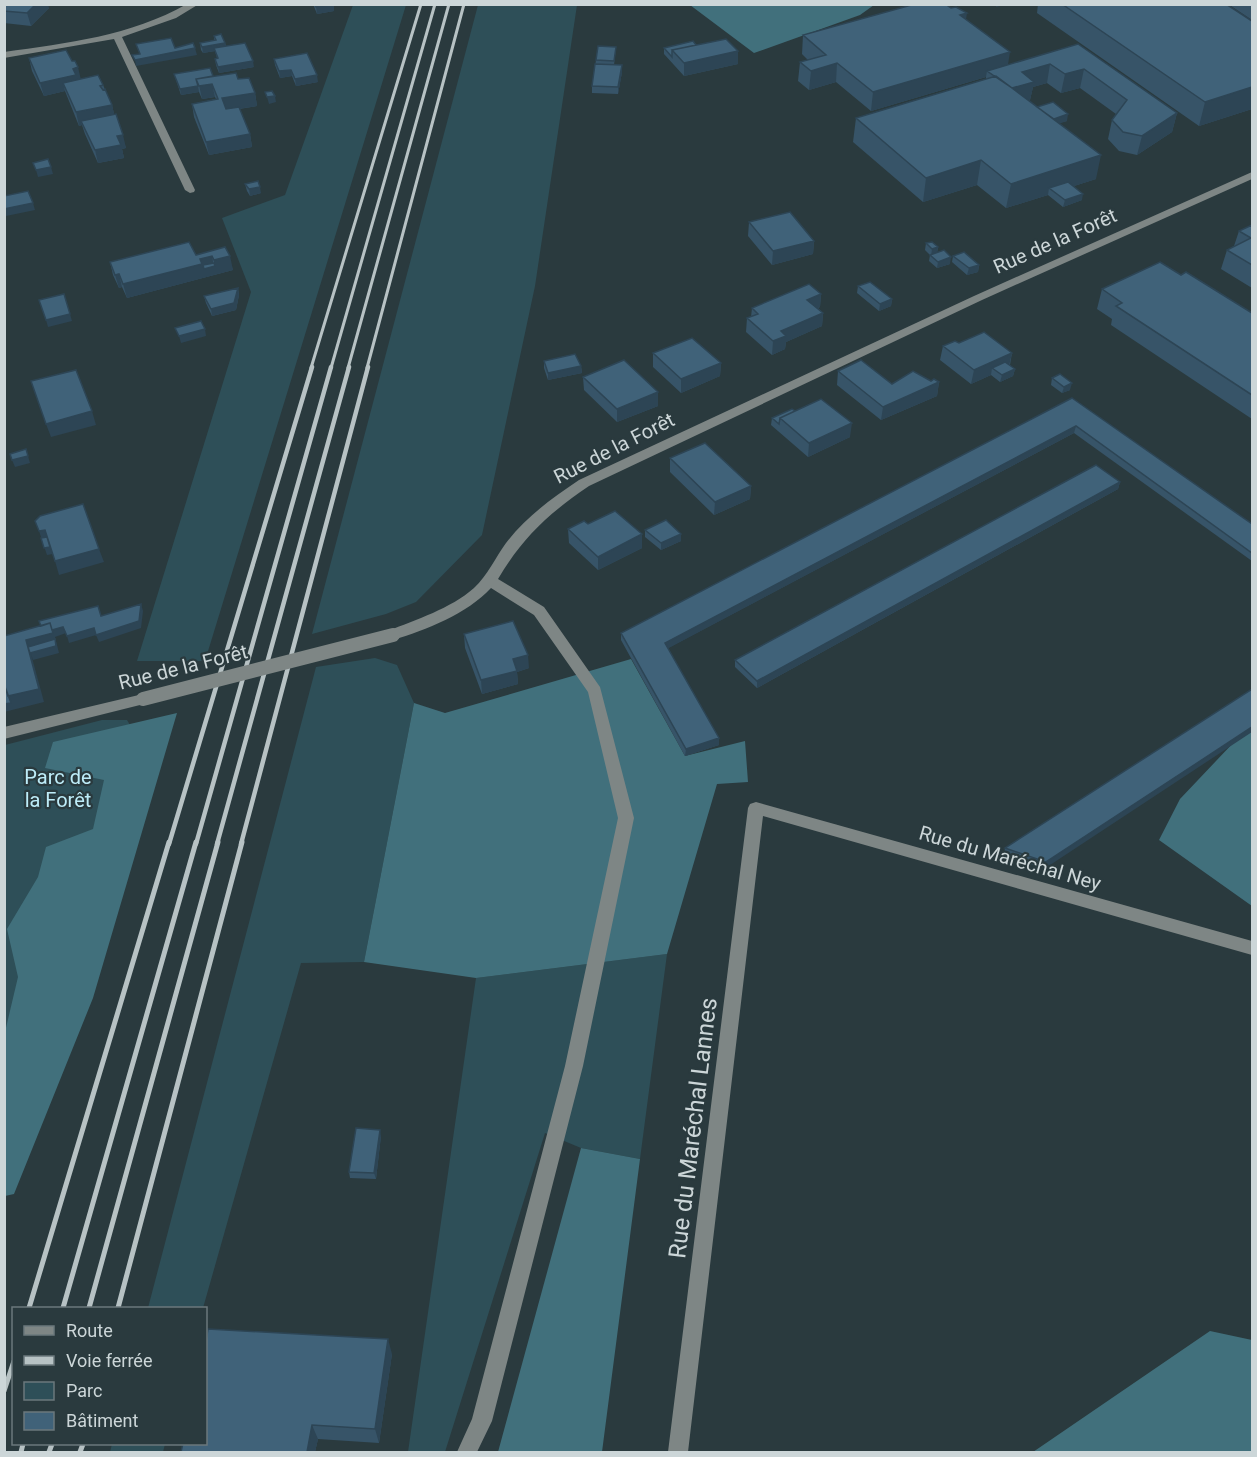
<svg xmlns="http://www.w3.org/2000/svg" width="1257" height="1457" font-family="Roboto,sans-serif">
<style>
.green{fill:#2e4f58}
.forest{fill:#41707c}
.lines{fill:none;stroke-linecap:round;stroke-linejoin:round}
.minor{fill:#7e8685;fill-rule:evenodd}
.rail-far2{stroke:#b7c2c4;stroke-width:3}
.rail-far1{stroke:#b7c2c4;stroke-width:4.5}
.rail{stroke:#b7c2c4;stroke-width:5}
.minor-bridge{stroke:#7e8685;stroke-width:14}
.wall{fill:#375468}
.shaded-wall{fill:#2d4555}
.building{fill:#406279;stroke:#2d4555;stroke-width:1.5}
.labels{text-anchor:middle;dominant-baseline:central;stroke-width:4.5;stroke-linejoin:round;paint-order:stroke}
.street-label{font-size:20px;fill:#ccd6d8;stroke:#2a3a3e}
.park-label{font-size:20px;fill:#bdecf8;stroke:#2a3a3e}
.near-street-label{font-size:24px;fill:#ccd6d8;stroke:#2a3a3e}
</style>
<rect width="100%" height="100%" fill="#2a3a3e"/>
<path class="green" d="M353,5H406L205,661H137L251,292L222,218L285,195Z
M478,5H577L535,286L482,535L416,602L386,614L312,634Z
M375,658L397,665L414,703L364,962L301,963L203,1308H148L316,667Z
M102,720H127L130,725L5,1190V745Z
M667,954L640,1159L581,1148L545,1133L445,1452H408L476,978Z
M112,1444H165L163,1452H110Z"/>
<path class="forest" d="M690,5H874L860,15L754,53Z
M631,659L685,756L745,741L748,782L717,784L667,954L476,978L364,962L414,703L445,713Z
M177,713L93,998L14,1194L5,1196V1032L18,977L7,929L38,877L46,847L93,829L104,780L45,768L53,742Z
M1252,723V906L1159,840L1180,799Z
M581,1148L640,1159L602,1452H498Z
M1210,1331L1252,1340V1452H1033Z"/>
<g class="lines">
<path class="minor" d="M187,4H199L176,18L122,37L195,190L194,192L190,193L185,190L114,39L4,58V52C68,43 130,36 187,4Z
M1252,172V179L982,300L589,486C548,514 523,537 498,579L544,607L600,687L634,818L583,1066L492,1421L477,1452H457L472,1419L565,1066L618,818L588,692L534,615L491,588C467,614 426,630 393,640L386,635L388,631C417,619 450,609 474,588C488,575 495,558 506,543C526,517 552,498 579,480L974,296Z
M143,694L148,695L150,699L148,703L4,739V727Z
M756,802L1252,941V955L763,816L688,1452H668L748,808L750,804Z"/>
<path class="rail-far2" d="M311,368L421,4
M331,368L435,4
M348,368L449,4
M367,368L464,4"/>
<path class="rail-far1" d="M169,844L312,367
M196,844L331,367
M217,844L349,367
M241,844L368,367"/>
<path class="rail" d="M29,1308L169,842
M63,1308L196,842
M89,1308L218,842
M118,1308L242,842
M4,1391L14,1361
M21,1452L23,1444
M49,1452L52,1444
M80,1452L83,1444"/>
<path class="minor-bridge" d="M143,699L393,635"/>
</g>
<path class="wall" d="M4,4L49,8L31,26L4,23Z
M313,4H334V11L317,14Z
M1038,4H1226L1252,21V109L1199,126L1037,13Z
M1228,4H1252V20Z
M966,20L1008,65L1078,44L1177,113L1172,132L1137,155L1119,151L1108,139L1112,120L1116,114L1080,88L1061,93L1047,83L1033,87L1030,100L1029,101L1037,107L1067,121L1059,123L1096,179L1074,186L1082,200L1063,207L1048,195L1006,208L977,185L923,202L853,142L856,118L986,79V77L871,111L836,82L809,90L798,81L800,62L808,60L802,54L803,35Z
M214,36L225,43L226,46L254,67L219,73L216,65L215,59L217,58L215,51L203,53L201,50L200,43L214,40Z
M696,45L738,51V64L684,76L664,54V48Z
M616,47L614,65L622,72L618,94L592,93V86L596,60Z
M29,58L81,79L103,85L112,105L114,114L126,148L122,149L124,158L98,163L85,134L82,125L79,126L65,91L44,96L32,71Z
M274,59L318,82L296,86L292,76L280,78L275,65Z
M174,74L213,76L238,79L255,93L257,106L239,109L250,134L252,147L209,155L194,117L192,104L216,99L215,97L202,99L199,92L181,95Z
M245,184L261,193L250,196L247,191Z
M749,222L814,241L813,254L772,265L748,236Z
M1252,225V288L1221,269L1227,250L1234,246L1239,231Z
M926,243L938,247L937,253L950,264L937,268L929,261L930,255L925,250Z
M225,247L233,270L127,298L122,287L119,288L113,275L110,262L196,255Z
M953,256L979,265L978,272L967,275L952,262Z
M1181,275L1252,313V419L1111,325L1112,319L1097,309L1102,289Z
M858,286L892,299L891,306L879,311L857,293Z
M238,288L239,295L236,310L212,316L206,303L204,296Z
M821,294L820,307L818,308L823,313L822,326L786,342L785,349L772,355L746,332L747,318L751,317L752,308Z
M959,343L1012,353L1010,365L1015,369L1013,376L1000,382L991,375L971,384L940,360L943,346Z
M653,353L721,363L720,376L681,393L653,367Z
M544,361L581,366L582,373L548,380L544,368Z
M838,371L891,383L931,381L939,382L937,396L881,420L837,385Z
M583,377L658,392V406L617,422L584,390Z
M1052,378L1070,390L1062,393L1051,385Z
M1072,398L1252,524V561L1074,433L668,648L719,745L685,756L621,640V633Z
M795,411L850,437L808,457L771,425L772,418Z
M670,458L751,486L750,499L714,515L670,472Z
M1120,482L1118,489L757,688L735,667V660Z
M568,529L642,548L598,570L569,543Z
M645,530L681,541L661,550L645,537Z
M464,634L529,668L517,672L518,684L482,694L465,648Z
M1252,689L1044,869L1004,855L1005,848Z
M381,1136L376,1179L350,1178L349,1172Z
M392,1354L379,1443L318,1439L315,1452H181Z"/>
<path class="shaded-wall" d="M36,4H48L49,8L31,26L27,13Z
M334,4V11L317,14L316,7Z
M997,4H1006L996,7Z
M967,13L964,32L960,15Z
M225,43L227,49L214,48L215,51L203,53L202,47Z
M195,48L197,55L136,66L135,60Z
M738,51V64L684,76V63Z
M1010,52L1007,71H987L986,77L871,111L873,92Z
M253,61L254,67L219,73L218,67Z
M837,63L836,82L809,90L811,71Z
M1050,64L1047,83L1033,87L1030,100L1003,108L1011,88L1022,72Z
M622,65V72L618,94V87Z
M78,67L81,80L63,83L65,91L44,96L40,83L73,69Z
M1084,69L1080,88L1061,93L1065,74Z
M291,70L292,76L280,78L279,71Z
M317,75L318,82L296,86L295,79Z
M212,84L215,97L202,99L199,85Z
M198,86L199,92L181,95L180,89Z
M1252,87V109L1199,126L1205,102Z
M255,93L257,106L224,111L222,98Z
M275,96L276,102L269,104L267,97Z
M112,105L115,118L81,121L82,125L79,126L76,112Z
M1177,113L1172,132L1137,155L1142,136Z
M1068,114L1067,121L1034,132L1035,125Z
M250,134L252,147L209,155L206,142Z
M123,135L126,148L122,149L124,158L98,163L95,150L117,136Z
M1101,155L1096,179L1055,192L1049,188L1048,195L1006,208L1011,184Z
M981,160L977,185L923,202L926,178Z
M51,167L53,174L38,177L36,170Z
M260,187L261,193L250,196L249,189Z
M1083,194L1082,200L1063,207L1065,200Z
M33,203L35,210L6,216L4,209Z
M814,241L813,254L772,265L773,251Z
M938,247L937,254L931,256L932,249Z
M212,256L214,267V260L230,256L233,270L127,298L123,284L200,259Z
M951,257L950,264L937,268L938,262Z
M979,265L978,272L967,275L969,268Z
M119,274L122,287L119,288L115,275Z
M238,288L239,295L236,310L212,316L211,309Z
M821,294L820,307L806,313L807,300Z
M892,299L891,306L879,311L880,304Z
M823,313L822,326L786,342L785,349L772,355L773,341L781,331Z
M70,314L72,321L48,327L46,320Z
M205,329L206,336L181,343L179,336Z
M1012,353L1009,366L992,368L991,375L971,384L974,370Z
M721,363L720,376L681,393V379Z
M581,366L582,373L548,380V373Z
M1015,369L1013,376L1000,382L1002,375Z
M939,382L937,396L881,420L883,407Z
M1072,383L1070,390L1062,393L1064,387Z
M658,392V406L617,422V409Z
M92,411L96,425L51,437L46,424Z
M852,423L850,437L808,457L809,443Z
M1076,426L1074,433L665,650V643Z
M28,456L30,463L15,467L12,460Z
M1120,482L1118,489L757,688V681Z
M751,486L750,499L714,515L715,502Z
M45,530L53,554L47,555L39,531Z
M642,534V548L598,570V557Z
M681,534V541L661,550V543Z
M99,549L104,562L59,575L55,561Z
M141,604L143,611L141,628L99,642L96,635Z
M63,627L66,633L55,637L59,653L33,660L31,654L44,702L4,712V704L26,640L43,632Z
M94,628L96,635L69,643L67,636Z
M528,655L529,668L517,672L518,684L482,694L481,680L513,659Z
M1252,727V732L1044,869L1046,862Z
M719,738V745L685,756L686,749Z
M380,1130L381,1136L376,1179L374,1173Z
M388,1339L392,1354L379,1443L375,1429Z
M312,1425L318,1439L315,1452H307Z"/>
<path class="building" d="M4,4H36L27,13L4,11Z
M315,4H333L316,7Z
M915,4H945L951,8L956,7L967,13L960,15L1010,52L873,92L837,63L811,71L800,62L826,55L803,35Z
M1062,4H1226L1252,21V87L1205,102Z
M221,34L225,43L202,47L200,43L216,40L214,36Z
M171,38L175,48L193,43L195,48L135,60L132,55L140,54L136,44Z
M726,39L738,51L684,63L672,50Z
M693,41L696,45L672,50V57L664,48Z
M245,43L253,61L218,67L215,59L218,58L214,48Z
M1078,44L1177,113L1142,136L1123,132L1112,120L1127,100L1084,69L1065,74L1050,64L1022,72L1034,82L1012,88L987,71Z
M598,46L616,47L614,61L596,60Z
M66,50L72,61H75L78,67L73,69L76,75L40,83L29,58Z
M307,53L317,75L295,79L291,70L279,71L274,59Z
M595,64L622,65L618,87L592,86Z
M210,68L213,76L196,79L198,86L180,89L174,74Z
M236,73L238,79L249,78L255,93L222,98L226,109L239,107L250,134L206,142L192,104L218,99L212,84L199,86L196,79Z
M98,75L103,85L100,86L103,90L105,89L112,105L76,112L63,83Z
M996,76L1101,155L1011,184L981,160L926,178L856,118Z
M272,91L275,96L267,97L265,92Z
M1053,102L1068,114L1054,119L1037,107Z
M116,114L123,135L117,136L121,145L95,150L81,121Z
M48,159L51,167L36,170L33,163Z
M258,181L260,187L249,189L245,184Z
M1068,182L1083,194L1065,200L1049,188Z
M28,191L33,203L4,209V196Z
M790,212L814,241L773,251L749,222Z
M1252,225V265L1227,250L1251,238L1239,231Z
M189,242L196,255L225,247L230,256L214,260L212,256L200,259L202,264L123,284L119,274L115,275L110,262Z
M932,242L938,247L932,249L926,243Z
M944,250L951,257L938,262L930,255Z
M964,252L979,265L969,268L953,256Z
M1160,262L1181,275L1186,272L1252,313V395L1116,306L1122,303L1102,289Z
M214,263L215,266L204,269L203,265Z
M870,282L892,299L880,304L858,286Z
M809,284L821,294L807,300L823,313L781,331L786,336L773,341L747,318L758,314L752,308Z
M238,288L234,303L211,309L204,296Z
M64,294L70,314L46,320L39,300Z
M201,321L205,329L179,336L175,328Z
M984,332L1012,353L974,370L943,346L955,341L959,343Z
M692,338L721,363L681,379L653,353Z
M575,354L581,366L548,373L544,361Z
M624,360L658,392L617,409L583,377Z
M861,360L892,384L913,371L931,381L934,379L939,382L883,407L838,371Z
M1005,362L1015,369L1002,375L992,368Z
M76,370L92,411L46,424L31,381Z
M1060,374L1072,383L1064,387L1052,378Z
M1072,398L1252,524V553L1076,426L665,643L719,738L686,749L621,633Z
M821,399L852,423L809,443L780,418Z
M792,409L795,411L780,418L779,424L772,418Z
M705,443L751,486L715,502L670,458Z
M26,449L28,456L12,460L10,454Z
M1096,465L1120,482L757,681L735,660Z
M83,504L99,549L55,561L45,530L39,531L35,521L40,516Z
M615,511L642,534L598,557L568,529L584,521L588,524Z
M666,520L681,534L661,543L645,530Z
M47,537L50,547L44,548L41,538Z
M141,604L139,621L96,635L94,628L67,636L63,627L52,630L50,623L41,626L39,621L98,606L101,616Z
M513,621L528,655L513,659L517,671L481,680L464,634Z
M50,623L53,633L26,640L39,689L8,696L4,684V636Z
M55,639L56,646L30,653L28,647Z
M4,684L11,703L4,704Z
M1252,689V727L1046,862L1005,848Z
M356,1128L380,1130L374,1173L349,1172Z
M208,1329L388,1339L375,1429L312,1425L307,1452H181L183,1443H206V1341Z"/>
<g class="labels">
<g class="street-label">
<text transform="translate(1055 241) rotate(-24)">Rue de la Forêt</text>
<text transform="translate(614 448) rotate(-27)">Rue de la Forêt</text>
<text transform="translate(183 667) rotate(-14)">Rue de la Forêt</text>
<text transform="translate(1010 858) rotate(16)">Rue du Maréchal Ney</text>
</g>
<g class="park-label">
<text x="58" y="777">Parc de<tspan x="58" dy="23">la Forêt</tspan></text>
</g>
<g class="near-street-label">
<text transform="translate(693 1128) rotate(-83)">Rue du Maréchal Lannes</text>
</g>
</g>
<rect width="1257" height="1457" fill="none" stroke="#ccd6d8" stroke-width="12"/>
<rect x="12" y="1307" width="195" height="138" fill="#2a3a3e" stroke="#6b787c" stroke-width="1.5"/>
<rect x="24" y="1326" width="30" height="9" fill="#7e8685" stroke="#6b787c" stroke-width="1.5"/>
<text x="66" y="1337" font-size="18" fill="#ccd6d8">Route</text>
<rect x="24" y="1356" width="30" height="9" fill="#b7c2c4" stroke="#6b787c" stroke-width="1.5"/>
<text x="66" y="1367" font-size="18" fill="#ccd6d8">Voie ferrée</text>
<rect x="24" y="1382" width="30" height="18" fill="#2e4f58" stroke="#6b787c" stroke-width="1.5"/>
<text x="66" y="1397" font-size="18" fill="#ccd6d8">Parc</text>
<rect x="24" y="1412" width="30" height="18" fill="#406279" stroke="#6b787c" stroke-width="1.5"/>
<text x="66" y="1427" font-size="18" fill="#ccd6d8">Bâtiment</text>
</svg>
